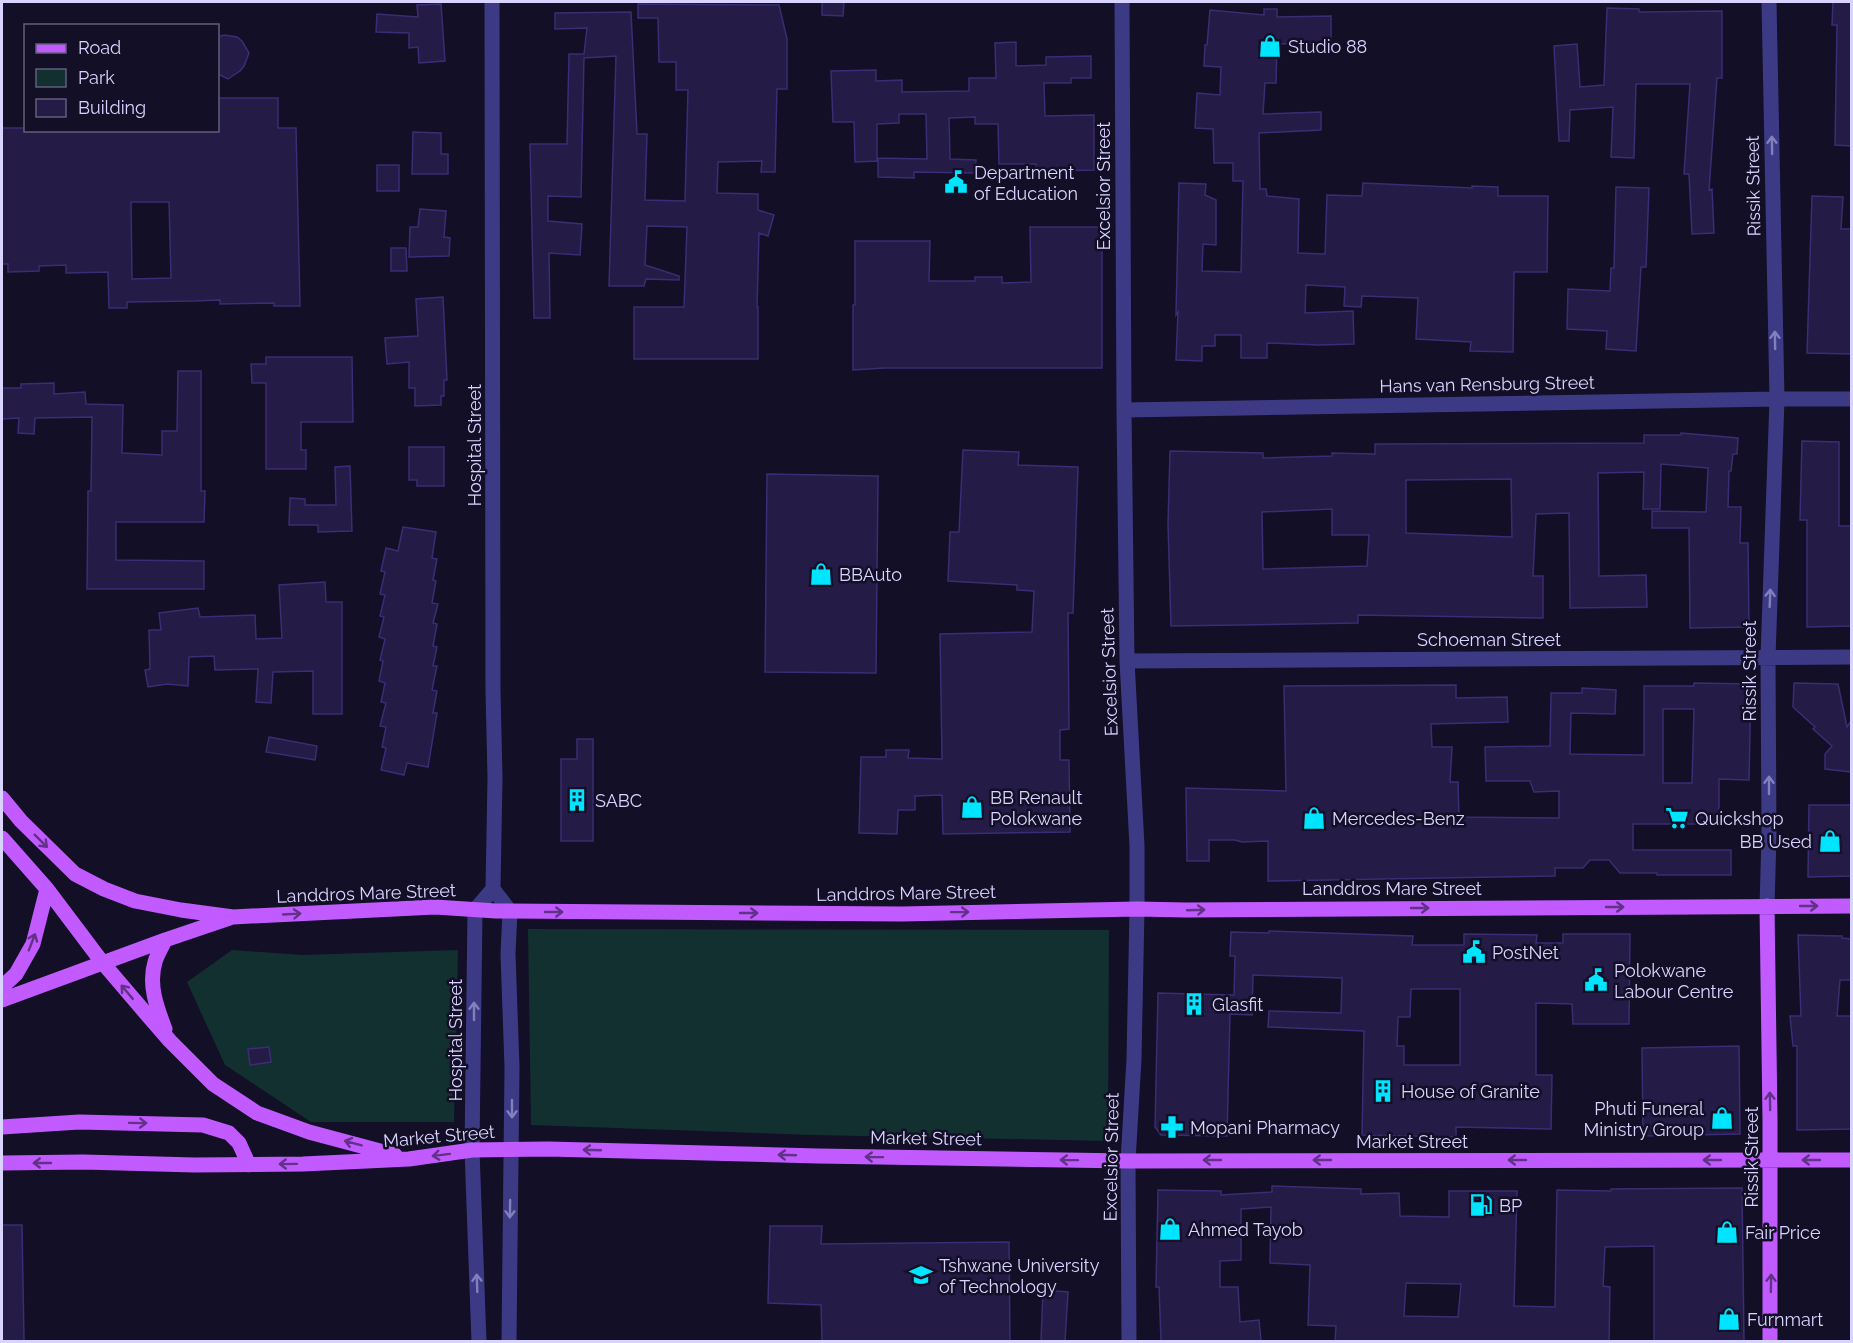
<svg xmlns="http://www.w3.org/2000/svg" width="1853" height="1343" font-family="Raleway,sans-serif">
<style>
.green{fill:#12302f}
.building{fill:#241b47;stroke:#3b2d73;stroke-width:1.5;fill-rule:evenodd}
.lines{fill:none;stroke-linecap:round;stroke-linejoin:round}
.minor{stroke:#3d3a85;stroke-width:15}
.major{stroke:#c25bff;stroke-width:15}
.oneway{stroke:#837fbc}
.oneway2{stroke:#623188}
.labels{text-anchor:middle;dominant-baseline:central;stroke-width:5;stroke-linejoin:round;paint-order:stroke}
.poi-label{font-size:18px;fill:#d9d4ff;stroke:#130f26;text-anchor:start}
.street-label{font-size:18px;fill:#d9d4ff;stroke:#130f26}
</style>
<rect width="100%" height="100%" fill="#130f26"/>
<path class="green" d="M528,929L1109,930L1108,1141L814,1135L531,1125Z
M232,950L302,955L458,950L454,1122H311L225,1065L187,982Z"/>
<path class="building" d="M822,2H844L843,16L822,15Z
M1833,2H1851V146L1835,145L1837,25H1832Z
M441,4L445,61L419,63L418,47L409,48V33L376,32L377,14L418,17L417,5Z
M638,4L779,5L787,39V89H777L775,172H761L762,161L718,162L717,193L758,194V210L774,215L768,236L759,233L757,307H758V359H634V307H684L687,227L647,226L645,265L679,276V280L646,279L644,286H609L616,56L584,58L581,197L548,196V221L582,224L580,255L549,253L550,318H534L530,144H567L569,54H584L587,28L555,29V13L631,12L637,134H647L645,200L685,201L688,90H676V62H659L658,18H638Z
M1607,8L1639,9V12L1722,11V78H1717L1709,190L1712,189L1714,233L1692,234L1689,174H1684L1690,84H1636L1634,158L1611,157L1613,107L1570,110L1569,141H1559L1554,46L1577,44L1580,87L1604,85Z
M1264,9H1277V17L1331,16V43L1277,44L1276,83H1265L1263,114L1321,112V130L1259,133L1260,189H1266L1267,196L1299,199L1298,253L1325,254L1327,195L1362,196L1363,183L1472,188V186L1498,187V196H1548L1547,272H1514L1513,352L1470,351L1471,342L1416,339L1418,298L1362,296L1361,307L1344,306L1345,287L1306,285L1305,313L1353,311L1354,344L1319,345L1267,343V358H1241V335H1215V346H1202V361L1176,360L1178,312L1176,315L1179,183L1206,184L1205,195L1216,200V245L1203,244L1202,271L1241,272L1243,181H1233V163H1214L1213,129L1195,128L1197,93L1220,95L1221,67L1204,66L1205,45H1207L1210,10L1264,15Z
M224,35L237,37L242,41L249,53L244,66L240,71L228,79L218,74V37Z
M1016,42V66L1046,65V57L1091,56V78H1071V83H1044L1045,116L1094,115V170L1051,171V177H1036V164H999L998,124H975V117L949,118L950,159L976,160L975,173L914,172V178L878,177V158L927,159L926,114H899V123L877,124V161L855,162L854,122H833L831,71L876,70V81L902,80V92L969,91V78H996L995,43Z
M218,98H278V128H296L300,306H274V303L220,304V300L194,301L127,302V308H109L108,272L66,273V265L39,266V271L8,272V264H2V128H26V130H218ZM131,202H169L171,278L132,279Z
M413,132L441,133V154H448V174H412Z
M377,165H399V191H377Z
M1616,187L1649,188L1646,267H1641L1636,351L1606,349L1607,331L1567,329L1568,289L1610,291L1611,268H1614Z
M1812,196L1843,197L1841,229H1851V354L1807,353Z
M420,209L446,211L444,237L450,238L449,256L409,257L410,227H418Z
M1030,227H1102V368H884L853,370V305H855V241H930L929,281H975V277H1002V283L1031,282Z
M391,248H406L407,271H391Z
M443,297L447,380H444V396H441V405L415,406V388H409V362L387,364L385,338L418,336L416,299Z
M266,357H352L353,422H301V450H306V469H266V383H252L251,364H266Z
M178,371H201V491H205L204,522H116V560L204,561V589H87L88,491H91L92,417L35,418L34,434L18,433L19,418L2,419V388H21V384L54,383V394L85,392L86,404L123,405L122,453L162,455V431H177Z
M1681,433L1738,438L1737,454H1733L1731,471H1729L1728,507H1741L1740,543H1748L1749,627L1690,628L1689,528H1652V511L1706,512L1708,468L1661,464L1660,509H1643L1644,472L1598,473L1599,576L1646,575L1647,607L1570,608L1569,513L1536,514L1533,576H1543V618L1358,615V623L1171,626L1168,524L1170,451L1263,453V458L1332,456V453L1375,454V444L1644,443V435H1681ZM1511,479L1512,537L1406,533V480ZM1332,509V535H1369L1367,566L1263,569L1262,512Z
M1802,441L1839,442V526H1851V626L1807,627V520H1800Z
M409,447H444V486H417V480H409Z
M963,450L1019,452L1018,465L1078,467L1073,613H1068L1069,729L1060,730V760H1069L1070,832L943,834L942,795L915,796V810H898L897,834L859,833L861,757H886V750H909L908,758L942,759L940,634L1032,632L1034,591L1017,590V585L948,581L950,532H959Z
M350,466L352,531L318,532V525H289L290,498L305,499V505H336L335,467Z
M767,474L878,476L876,673L765,672Z
M403,527L436,532L432,558L437,559L433,580L436,581L432,603L438,604L433,623L437,624L433,646L437,647L433,666H437L432,690L437,691L433,713H437L428,767L407,763L404,775L381,770L386,748L382,747L386,727L380,726L386,703L381,702L385,683L379,681L383,661L380,660L385,639L379,637L384,617L380,616L385,595L380,594L385,572L381,571L386,548L398,551Z
M325,582L326,602H342V714H313V671L273,672L271,703L256,702L258,669L215,670L214,656L189,657L188,686L167,684L148,687L145,670L150,669L149,630H161L159,613L198,608L200,617L255,615L256,639L282,638L279,585Z
M1694,683L1751,684L1749,780L1719,779V824H1633V850H1731V875H1657V873H1620L1609,860H1590L1583,868H1555V876L1268,881V841L1242,842L1235,840H1209V861H1187L1186,788L1286,791L1284,686L1456,685V698L1507,697L1508,722L1431,724L1432,747H1452L1450,782H1458L1459,817L1559,818V791L1534,792L1530,781H1486L1485,747L1550,746L1551,693H1582V688L1616,690L1615,714L1571,713L1570,754L1644,755V686H1694ZM1663,709H1694L1692,783H1663Z
M1794,683L1838,684L1847,727L1851,721V772L1825,769V754L1832,746L1813,729L1815,727L1793,707Z
M269,737L317,746L315,760L266,752Z
M577,739H593V841H561V759H577Z
M1809,805H1851V876L1808,877Z
M1269,931L1413,936L1412,945H1464V934L1537,935L1536,943H1563V934H1630L1629,1024H1573L1572,1004L1536,1003V1075H1552L1551,1129L1456,1127V1137L1362,1135L1364,1031L1268,1027L1269,1011L1341,1013L1342,978L1253,975L1252,1015L1230,1014L1227,1136L1161,1135L1155,1127L1158,993L1234,995L1235,956H1230L1231,932L1269,933ZM1411,989H1460V1065H1404V1046H1397L1398,1017H1410Z
M1798,935L1842,936V938L1851,939V980H1840L1837,1016H1851V1129L1797,1130V1046H1793L1790,1016H1801Z
M1739,1046L1740,1134L1643,1136L1642,1048Z
M269,1047L271,1062L250,1065L248,1049Z
M1272,1186L1361,1189V1194L1399,1193L1400,1216L1449,1217V1191H1517L1514,1306L1555,1307L1557,1190L1611,1191V1189L1742,1188L1744,1341H1654V1246L1605,1247L1603,1286L1610,1287L1609,1341H1335L1336,1326L1308,1325L1310,1265L1270,1263L1271,1207L1241,1209V1260L1220,1261V1287H1238L1240,1322L1259,1320L1261,1341H1161L1159,1287H1156L1158,1190L1221,1191V1195L1272,1192ZM1406,1283L1461,1284L1458,1317L1404,1316Z
M2,1225H22L24,1341H2Z
M770,1226H822L821,1244L1009,1242L1010,1341H822L821,1305L768,1303Z
M1043,1290L1068,1292L1065,1341H1041Z"/>
<g class="lines">
<path class="minor" d="M492,2L493,690L495,778L493,889L510,911L508,954L512,1067L509,1342
M1122,2L1124,410L1127,661L1137,846V909L1134,1059L1128,1161L1129,1342
M1124,410L1777,399H1852
M1127,661L1852,657
M1767,906L1769,836L1768,657L1777,399L1769,2
M479,1342L472,1150L475,910L493,889"/>
<path class="major" d="M2,798L21,821L75,874L104,889L135,901L181,910L233,917L435,907L496,911L902,914L1137,909L1186,910L1852,906
M2,838L47,889L102,962L143,1010L170,1041L213,1084L257,1113L309,1132L395,1155
M1767,906L1770,1120V1342
M165,940C162,947 157,955 155,962C148,985 157,1008 165,1029
M2,987L16,974L33,944L47,889
M2,1000L165,940L230,918
M2,1127L79,1122L203,1125L229,1133L239,1143L249,1165
M2,1163L83,1162L195,1165L303,1164L409,1159L472,1150L548,1149L818,1156L1128,1161L1852,1160"/>
</g>
<defs><path id="oneway-shaft" d="M-6 0H5M1.5-3L5.5 0L1.5 3" fill="none" stroke-width="1.6" stroke-linecap="round" stroke-linejoin="round" transform="scale(1.5)"/></defs>
<g class="oneway">
<use href="#oneway-shaft" transform="translate(1772 145) rotate(-91)"/>
<use href="#oneway-shaft" transform="translate(1775 340) rotate(-91)"/>
<use href="#oneway-shaft" transform="translate(1770 598) rotate(-88)"/>
<use href="#oneway-shaft" transform="translate(1769 785) rotate(-90)"/>
<use href="#oneway-shaft" transform="translate(474 1011) rotate(-90)"/>
<use href="#oneway-shaft" transform="translate(512 1109) rotate(90)"/>
<use href="#oneway-shaft" transform="translate(510 1209) rotate(91)"/>
<use href="#oneway-shaft" transform="translate(477 1283) rotate(-92)"/>
</g>
<g class="oneway2">
<use href="#oneway-shaft" transform="translate(41 841) rotate(45)"/>
<use href="#oneway-shaft" transform="translate(1809 906)"/>
<use href="#oneway-shaft" transform="translate(1615 907)"/>
<use href="#oneway-shaft" transform="translate(1420 908)"/>
<use href="#oneway-shaft" transform="translate(1196 910) rotate(-2)"/>
<use href="#oneway-shaft" transform="translate(554 912)"/>
<use href="#oneway-shaft" transform="translate(960 912) rotate(-1)"/>
<use href="#oneway-shaft" transform="translate(749 913)"/>
<use href="#oneway-shaft" transform="translate(292 914) rotate(-3)"/>
<use href="#oneway-shaft" transform="translate(32 942) rotate(-69)"/>
<use href="#oneway-shaft" transform="translate(127 992) rotate(-130)"/>
<use href="#oneway-shaft" transform="translate(1770 1101) rotate(-91)"/>
<use href="#oneway-shaft" transform="translate(138 1123) rotate(1)"/>
<use href="#oneway-shaft" transform="translate(353 1143) rotate(-165)"/>
<use href="#oneway-shaft" transform="translate(592 1150) rotate(-178)"/>
<use href="#oneway-shaft" transform="translate(441 1155) rotate(173)"/>
<use href="#oneway-shaft" transform="translate(787 1155) rotate(-178)"/>
<use href="#oneway-shaft" transform="translate(874 1157) rotate(-179)"/>
<use href="#oneway-shaft" transform="translate(1069 1160) rotate(-179)"/>
<use href="#oneway-shaft" transform="translate(1212 1160) rotate(180)"/>
<use href="#oneway-shaft" transform="translate(1322 1160) rotate(-180)"/>
<use href="#oneway-shaft" transform="translate(1517 1160) rotate(-180)"/>
<use href="#oneway-shaft" transform="translate(1712 1160) rotate(180)"/>
<use href="#oneway-shaft" transform="translate(1811 1160) rotate(-180)"/>
<use href="#oneway-shaft" transform="translate(42 1163) rotate(180)"/>
<use href="#oneway-shaft" transform="translate(288 1164) rotate(179)"/>
<use href="#oneway-shaft" transform="translate(1771 1283) rotate(-89)"/>
</g>
<defs>
<g id="shop-bare" transform="scale(1.8)"><path d="M-5-2.5h2.3a2.7 3.5 0 0 1 5.4 0H5L5.5 6h-11ZM-1.5-2.5h3a1.5 2.3 0 0 0-3 0Z" fill="#00e5ff" stroke="#130f26" stroke-width="2.5" paint-order="stroke"/></g>
<g id="civic-bare" transform="scale(1.8)"><path d="M-.6-6.5H3V-4.5H.6V-3L4-1V1h2V6H-6V1h2V-1L-.6-3ZM-1.2 2.5V6h2.4V2.5Z" fill="#00e5ff" stroke="#130f26" stroke-width="2.5" paint-order="stroke"/></g>
<g id="building-bare" transform="scale(1.8)"><path d="M-4-6H4V6H1V3H-1V6H-4ZM-2.5-4.3h1.7v1.8h-1.7ZM.8-4.3h1.7v1.8H.8ZM-2.5-1h1.7V.8h-1.7ZM.8-1h1.7V.8H.8Z" fill="#00e5ff" stroke="#130f26" stroke-width="2.5" paint-order="stroke"/></g>
<g id="supermarket-bare" transform="scale(1.8)"><path d="M-6-5.5h2.5l.6 2H6L4.5 2H-2.5L-4.4-4H-6ZM-1.5 3.2a1.3 1.3 0 1 0 .1 0ZM3 3.2a1.3 1.3 0 1 0 .1 0Z" fill="#00e5ff" stroke="#130f26" stroke-width="2.5" paint-order="stroke"/></g>
<g id="pharmacy-bare" transform="scale(1.8)"><path d="M-2-6h4v4h4v4h-4v4h-4v-4h-4v-4h4Z" fill="#00e5ff" stroke="#130f26" stroke-width="2.5" paint-order="stroke"/></g>
<g id="fuel-bare" transform="scale(1.8)"><path d="M-5.5-6h7V0h2V4h1.3V-2.5L3-4.5l.8-.8L6-3V5H2.5V1h-1V6h-7ZM-4.2-4.7v3.2H.2V-4.7Z" fill="#00e5ff" stroke="#130f26" stroke-width="2.5" paint-order="stroke"/></g>
<g id="university-bare" transform="scale(1.8)"><path d="M0-5L7-2L0 1L-7-2ZM-4 1L0 2.5L4 1V4Q0 6-4 4Z" fill="#00e5ff" stroke="#130f26" stroke-width="2.5" paint-order="stroke"/></g>
</defs>
<g fill-rule="evenodd">
<use href="#shop-bare" x="1270" y="46"/>
<use href="#civic-bare" x="956" y="182"/>
<use href="#shop-bare" x="821" y="574"/>
<use href="#building-bare" x="577" y="800"/>
<use href="#shop-bare" x="972" y="807"/>
<use href="#shop-bare" x="1314" y="818"/>
<use href="#supermarket-bare" x="1677" y="818"/>
<use href="#shop-bare" x="1830" y="841"/>
<use href="#civic-bare" x="1474" y="952"/>
<use href="#civic-bare" x="1596" y="980"/>
<use href="#building-bare" x="1194" y="1004"/>
<use href="#building-bare" x="1383" y="1091"/>
<use href="#shop-bare" x="1722" y="1118"/>
<use href="#pharmacy-bare" x="1172" y="1127"/>
<use href="#fuel-bare" x="1481" y="1205"/>
<use href="#shop-bare" x="1170" y="1229"/>
<use href="#shop-bare" x="1727" y="1232"/>
<use href="#university-bare" x="921" y="1275"/>
<use href="#shop-bare" x="1729" y="1319"/>
</g>
<g class="labels">
<g class="poi-label">
<text x="1288" y="46">Studio 88</text>
<text x="974" y="172">Department<tspan x="974" dy="21">of Education</tspan></text>
<text x="839" y="574">BBAuto</text>
<text x="990" y="797">BB Renault<tspan x="990" dy="21">Polokwane</tspan></text>
<text x="595" y="800">SABC</text>
<text x="1332" y="818">Mercedes-Benz</text>
<text x="1695" y="818">Quickshop</text>
<text x="1812" y="841" text-anchor="end">BB Used</text>
<text x="1492" y="952">PostNet</text>
<text x="1614" y="970">Polokwane<tspan x="1614" dy="21">Labour Centre</tspan></text>
<text x="1212" y="1004">Glasfit</text>
<text x="1401" y="1091">House of Granite</text>
<text x="1704" y="1108" text-anchor="end">Phuti Funeral<tspan x="1704" dy="21">Ministry Group</tspan></text>
<text x="1190" y="1127">Mopani Pharmacy</text>
<text x="1499" y="1205">BP</text>
<text x="1188" y="1229">Ahmed Tayob</text>
<text x="1745" y="1232">Fair Price</text>
<text x="939" y="1265">Tshwane University<tspan x="939" dy="21">of Technology</tspan></text>
<text x="1747" y="1319">Furnmart</text>
</g>
<g class="street-label">
<text transform="translate(1103 186) rotate(-90)">Excelsior Street</text>
<text transform="translate(1753 186) rotate(-91)">Rissik Street</text>
<text transform="translate(1487 384) rotate(-1)">Hans van Rensburg Street</text>
<text transform="translate(474 445) rotate(-90)">Hospital Street</text>
<text x="1489" y="639">Schoeman Street</text>
<text transform="translate(1749 671) rotate(-90)">Rissik Street</text>
<text transform="translate(1109 672) rotate(-92)">Excelsior Street</text>
<text x="1392" y="888">Landdros Mare Street</text>
<text transform="translate(366 893) rotate(-2)">Landdros Mare Street</text>
<text transform="translate(906 893) rotate(-1)">Landdros Mare Street</text>
<text transform="translate(455 1040) rotate(-90)">Hospital Street</text>
<text transform="translate(439 1136) rotate(-5)">Market Street</text>
<text transform="translate(926 1138) rotate(1)">Market Street</text>
<text x="1412" y="1141">Market Street</text>
<text transform="translate(1111 1157) rotate(-89)">Excelsior Street</text>
<text transform="translate(1751 1157) rotate(-90)">Rissik Street</text>
</g>
</g>
<rect width="1853" height="1343" fill="none" stroke="#d9d4ff" stroke-width="6"/>
<rect x="24" y="24" width="195" height="108" fill="#130f26" stroke="#625e7d" stroke-width="1.5"/>
<rect x="36" y="44" width="30" height="9" fill="#c25bff" stroke="#625e7d" stroke-width="1.5"/>
<text x="78" y="54" font-size="18" fill="#d9d4ff">Road</text>
<rect x="36" y="69" width="30" height="18" fill="#12302f" stroke="#625e7d" stroke-width="1.5"/>
<text x="78" y="84" font-size="18" fill="#d9d4ff">Park</text>
<rect x="36" y="99" width="30" height="18" fill="#241b47" stroke="#625e7d" stroke-width="1.5"/>
<text x="78" y="114" font-size="18" fill="#d9d4ff">Building</text>
</svg>
